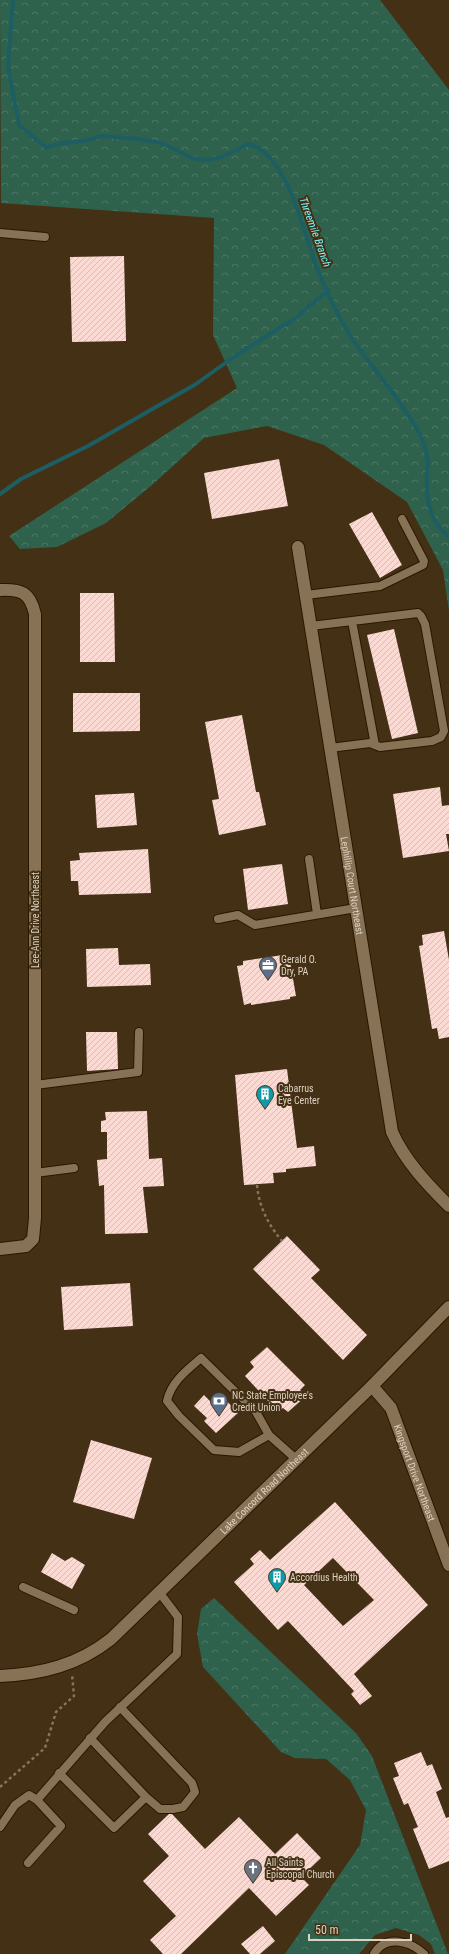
<svg xmlns="http://www.w3.org/2000/svg" width="449" height="1954" font-family="'Roboto Condensed',sans-serif">
<style>
.forest{fill:url(#forest-crowns)}
.lines{fill:none;stroke-linecap:round;stroke-linejoin:round}
.stream{stroke:#1d5e63;stroke-width:4}
.building{fill:url(#building-hatch);fill-rule:evenodd}
.lane-casing{stroke:#291800;stroke-width:10}
.street-casing{stroke:#291800;stroke-width:14}
.secondary-casing{stroke:#291800;stroke-width:14}
.path{stroke:#85755f;stroke-width:2.5;stroke-dasharray:3 3;stroke-linecap:butt}
.lane{stroke:#877255;stroke-width:8}
.street{stroke:#877255;stroke-width:12}
.secondary{stroke:#877255;stroke-width:12}
.labels{text-anchor:middle;dominant-baseline:central;stroke-width:4;stroke-linejoin:round;paint-order:stroke}
.street-label{font-size:10px;fill:#ddd1c2;stroke:#433015}
.poi-label{font-size:10px;fill:#ddd1c2;stroke:#433015;text-anchor:start}
.water-label{font-size:11px;font-style:italic;fill:#76f1fa;stroke:#433015}
</style>
<defs>
<pattern id="forest-crowns" width="20" height="18" patternUnits="userSpaceOnUse"><rect width="20" height="18" fill="#2f624c"/><path d="M2 6a3 3 0 1 1 6 0M12 15a3 3 0 1 1 6 0" fill="none" stroke="#4d7764"/></pattern>
<pattern id="building-hatch" width="6" height="6" patternUnits="userSpaceOnUse"><rect width="6" height="6" fill="#fcdad4"/><path d="M-1 1l2-2M0 6l6-6M5 7l2-2" fill="none" stroke="#d7bbb5"/></pattern>
</defs>
<rect width="100%" height="100%" fill="#433015"/>
<path class="forest" d="M0,0H380L449,90V611L443,570L407,502L324,445L267,426L204,438L152,485L106,523L57,547L20,549L9,536L237,388L213,335L214,218L1,203Z
M214,1598L356,1733L372,1756L448,1954H435L431,1944L419,1935L396,1928L375,1935L359,1954H285L360,1845L366,1810L350,1780L326,1759L295,1758L281,1752L203,1667L197,1634L201,1609Z"/>
<g class="lines">
<path class="stream" d="M13,0L8,67L19,125L47,148C61,139 85,145 99,136C119,137 140,138 160,143C171,146 182,154 193,158C213,164 231,153 248,144C286,152 304,231 315,263C327,294 343,328 363,354C378,373 393,392 406,412C410,419 416,426 419,433C423,441 427,453 428,462C428,466 427,470 427,474C426,489 428,508 435,521C438,527 445,532 449,537
M0,494L21,479L88,446L196,384L235,356L297,317L328,290"/>
</g>
<path class="building" d="M124,256L126,341L72,342L70,257Z
M279,459L288,506L212,519L204,473Z
M372,512L402,565L380,578L349,524Z
M80,593H114L115,662H80Z
M394,629L418,733L392,739L367,635Z
M73,693H140V731L73,732Z
M242,715L256,792H259L266,825L219,835L212,800L219,799L205,722Z
M440,787L442,806L449,805V834H446L449,851L403,858L393,794Z
M134,793L137,825L97,828L95,795Z
M148,849L151,893L79,895L78,881H71L70,861L80,860L79,853Z
M282,864L288,904L248,910L243,869Z
M444,931L449,960V1037L439,1039L437,1028L432,1029L419,946L423,945L422,935Z
M118,948L119,965L150,964L151,985L87,987L86,949Z
M283,955L284,957L289,956L296,996L290,997V999L251,1005V1003L244,1005L237,966L243,965V961Z
M86,1032H117L118,1069L87,1071Z
M287,1069L297,1148L314,1146L316,1166L286,1169V1172L273,1173L274,1183L244,1185L235,1075Z
M147,1111L149,1159L162,1158L164,1186L143,1187L148,1233L105,1234L104,1185L99,1186L97,1160L107,1159V1132H101V1121L106,1120L105,1112Z
M287,1236L320,1270L311,1278L367,1335L343,1360L253,1269Z
M130,1283L133,1326L64,1330L61,1287Z
M267,1347L305,1385L300,1390L306,1396L288,1412L283,1408L278,1412L245,1376L254,1367L250,1362Z
M204,1395L215,1406L224,1398L238,1413L216,1433L204,1421L207,1418L194,1406Z
M91,1440L152,1458L134,1519L73,1502Z
M335,1502L428,1605L354,1674L372,1696L360,1705L351,1694L354,1691L288,1621L278,1630L234,1582L254,1564L250,1559L260,1550L270,1560ZM333,1558L374,1600L343,1626L304,1585Z
M52,1553L65,1561L72,1557L85,1565L72,1589L41,1572Z
M421,1752L427,1766L432,1764L442,1789L436,1792L446,1818L449,1817V1861L429,1869L413,1829L418,1827L408,1803L404,1805L393,1778L399,1776L394,1763Z
M169,1814H172L205,1849L239,1817L275,1854L297,1833L321,1858L301,1877L309,1885L276,1916L249,1888L181,1954H163L150,1940L176,1916L143,1881L169,1856L148,1834Z
M263,1926L275,1941L260,1954H250L241,1944Z"/>
<g class="lines">
<g class="lane-casing">
<path id="lane" d="M0,233L45,237
M306,595L380,586L423,565L424,561L402,519
M352,621L375,745
M311,626L418,613L421,616L425,624L444,731L441,737L432,741L380,747L370,743L330,748
M309,859L317,914
M218,919L238,915L255,925L356,908
M35,1085L138,1072L139,1032
M35,1173L74,1168
M201,1358L256,1412L269,1435L239,1452L214,1450L179,1416L167,1401C171,1382 187,1370 201,1358Z
M269,1435L296,1459
M23,1587L74,1610
M90,1738L146,1797L160,1809H173L183,1807L195,1792L192,1783L120,1707
M59,1773L114,1828L146,1797
M0,1827L15,1805L29,1795L37,1800
M28,1863L61,1826L37,1800L105,1722L177,1654L178,1617L159,1592
M374,1954C385,1934 410,1941 424,1954"/>
</g>
<g class="street-casing">
<g id="street">
<path id="s1" d="M298,547L392,1132C405,1161 427,1184 449,1206"/>
<path d="M0,590C21,589 30,592 35,614V1218L33,1239L26,1246L0,1249"/>
<path id="s2" d="M372,1386L391,1408L449,1565"/>
</g>
</g>
<g class="secondary-casing">
<g id="secondary">
<path id="s3" d="M0,1676C42,1674 78,1665 111,1639L372,1386L449,1307"/>
</g>
</g>
<path class="path" d="M257,1185C259,1207 268,1224 282,1241
M0,1787L45,1748L56,1712L74,1696L72,1674"/>
<use href="#lane" class="lane"/>
<use href="#street" class="street"/>
<use href="#secondary" class="secondary"/>
</g>
<defs>
<g id="office-pin" transform="scale(0.9)"><path d="M0 17L-7.5 6A9.5 9.5 0 1 1 7.5 6Z" fill="#5c6f8a" stroke="#433015"/><path d="M-6-3h4V-5.5h4V-3h4V5H-6ZM-1-4.5V-3h2v-1.5ZM-6 0V1H6V0Z" fill="#fff"/></g>
<g id="building-pin" transform="scale(0.9)"><path d="M0 17L-7.5 6A9.5 9.5 0 1 1 7.5 6Z" fill="#0f9aa8" stroke="#433015"/><path d="M-4-6H4V6H1V3H-1V6H-4ZM-2.5-4.3h1.7v1.8h-1.7ZM.8-4.3h1.7v1.8H.8ZM-2.5-1h1.7V.8h-1.7ZM.8-1h1.7V.8H.8Z" fill="#fff"/></g>
<g id="bank-pin" transform="scale(0.9)"><path d="M0 17L-7.5 6A9.5 9.5 0 1 1 7.5 6Z" fill="#5c6f8a" stroke="#433015"/><path d="M-6-4H6V4H-6ZM0-2.3a2.3 2.3 0 1 0 0 4.6a2.3 2.3 0 1 0 0-4.6Z" fill="#fff"/></g>
<g id="church-pin" transform="scale(0.9)"><path d="M0 17L-7.5 6A9.5 9.5 0 1 1 7.5 6Z" fill="#6b7280" stroke="#433015"/><path d="M-1.2-6h2.4v3.5h3.3v2.4h-3.3V6h-2.4V-.1h-3.3v-2.4h3.3Z" fill="#fff"/></g>
</defs>
<g fill-rule="evenodd">
<use href="#office-pin" x="268" y="965"/>
<use href="#building-pin" x="265" y="1094"/>
<use href="#bank-pin" x="219" y="1401"/>
<use href="#building-pin" x="277" y="1577"/>
<use href="#church-pin" x="253" y="1868"/>
</g>
<g class="labels">
<g class="street-label">
<text stroke="none"><textPath href="#s1" startOffset="343">Lephillip Court Northeast</textPath></text>
<text transform="translate(35 920) rotate(-90)">Lee-Ann Drive Northeast</text>
<text stroke="none"><textPath href="#s2" startOffset="98">Kingsport Drive Northeast</textPath></text>
<text stroke="none"><textPath href="#s3" startOffset="332">Lake Concord Road Northeast</textPath></text>
</g>
<g class="poi-label">
<text x="281" y="959">Gerald O.<tspan x="281" dy="12">Dry, PA</tspan></text>
<text x="278" y="1088">Cabarrus<tspan x="278" dy="12">Eye Center</tspan></text>
<text x="232" y="1395">NC State Employee's<tspan x="232" dy="12">Credit Union</tspan></text>
<text x="290" y="1577">Accordius Health</text>
<text x="266" y="1862">All Saints<tspan x="266" dy="12">Episcopal Church</tspan></text>
</g>
<g class="water-label">
<text transform="translate(315 232) rotate(70)">Threemile Branch</text>
</g>
</g>
<path d="M309 1934v6h102v-6" fill="none" stroke="#ddd1c2" stroke-width="2"/>
<text x="315" y="1934" font-size="12" fill="#ddd1c2" stroke="#433015" stroke-width="3" paint-order="stroke">50 m</text>
</svg>
